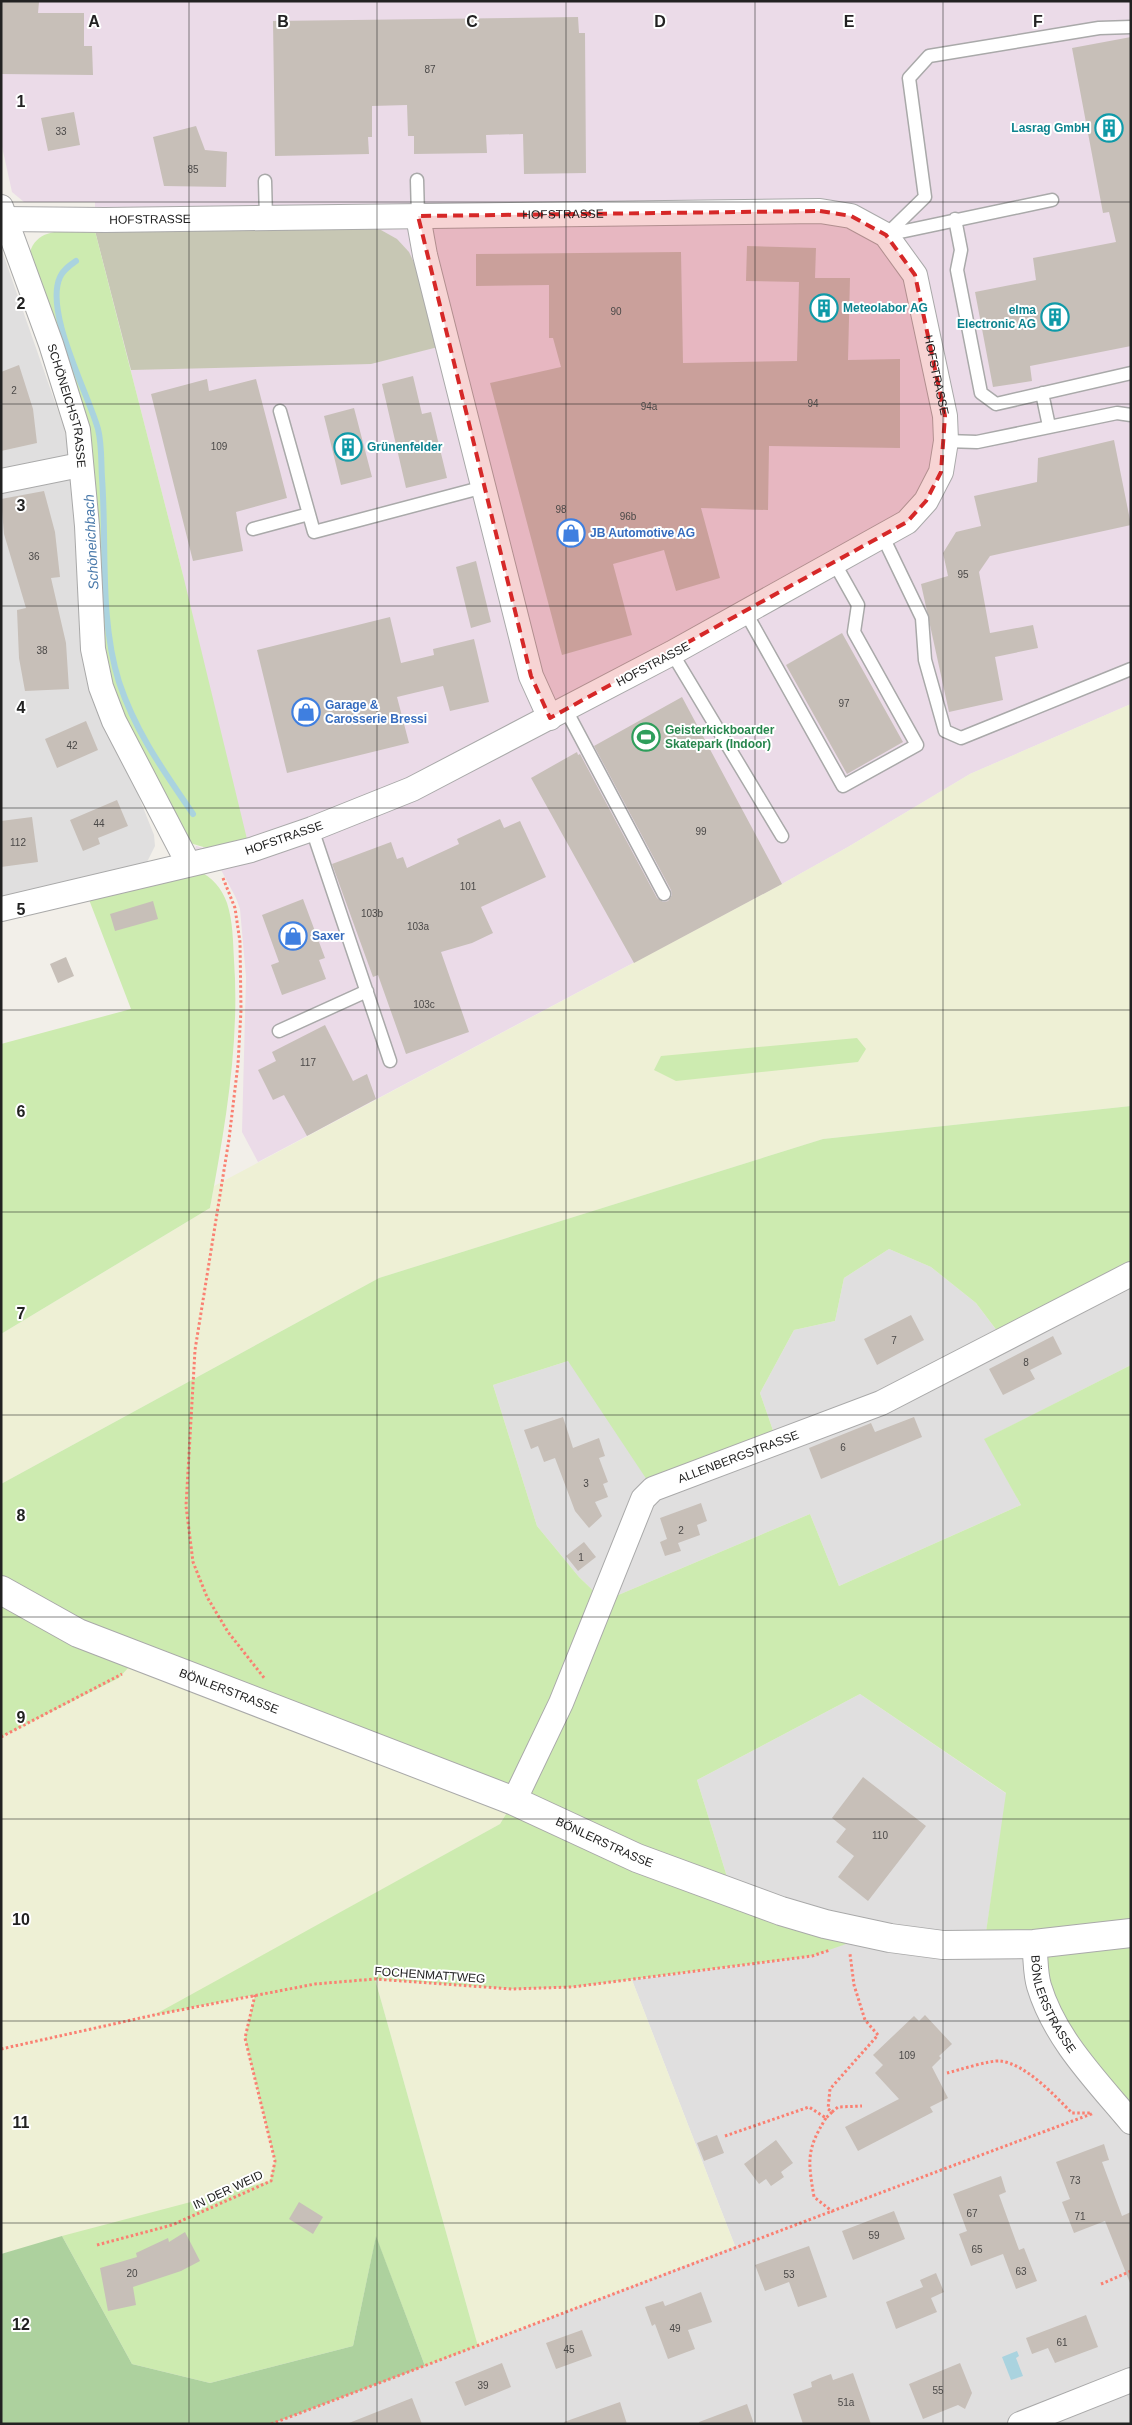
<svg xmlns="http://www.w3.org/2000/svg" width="1132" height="2425" font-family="Helvetica,sans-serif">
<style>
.residential{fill:#e0dfdf}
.industrial{fill:#ebdbe8}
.construction{fill:#c7c7b4}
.farmland{fill:#eef0d5}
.grass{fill:#cdebb0}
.forest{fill:#add19e}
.water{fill:#aad3df}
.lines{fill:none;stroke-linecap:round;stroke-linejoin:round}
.stream{stroke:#aad3df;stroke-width:6}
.building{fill:#c7bfb8}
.service-casing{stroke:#a9a9a9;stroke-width:15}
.minor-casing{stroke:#a9a9a9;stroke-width:26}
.tertiary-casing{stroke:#a9a9a9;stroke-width:30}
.path{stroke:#fa8072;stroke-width:3;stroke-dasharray:2.5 2.5;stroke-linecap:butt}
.service{stroke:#fff;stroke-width:12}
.minor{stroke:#fff;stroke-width:24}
.tertiary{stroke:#fff;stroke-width:28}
.marked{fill:#d62828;fill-opacity:0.2;stroke:#d62828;stroke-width:4;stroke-dasharray:10 6;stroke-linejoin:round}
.grid{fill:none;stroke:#222;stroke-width:1;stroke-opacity:0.55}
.labels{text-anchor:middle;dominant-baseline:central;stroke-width:4;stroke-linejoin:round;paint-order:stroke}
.number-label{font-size:10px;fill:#4b4948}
.culture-label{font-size:12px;font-weight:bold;fill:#0d838f;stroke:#fff;text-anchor:end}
.street-label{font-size:12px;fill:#222;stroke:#fff}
.shop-label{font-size:12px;font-weight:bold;fill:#366cbe;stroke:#fff;text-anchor:start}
.leisure-label{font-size:12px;font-weight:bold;fill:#27864d;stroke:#fff;text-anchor:start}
.water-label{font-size:14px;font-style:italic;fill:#4a7aab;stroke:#fff}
.grid-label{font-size:16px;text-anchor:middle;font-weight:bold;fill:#222;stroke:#fff;stroke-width:4;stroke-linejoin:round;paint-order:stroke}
</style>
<rect width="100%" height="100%" fill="#f2efe9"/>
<path class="residential" d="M1,248L64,428L131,777L154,835L155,846L146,864L1,902Z
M889,1249L931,1267L976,1303L1004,1340L1131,1274V1365L985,1439L1021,1505L839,1586L810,1514L604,1601L579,1577L537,1526L493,1385L568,1361L777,1442L760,1393L794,1330L835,1321L844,1278Z
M860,1694L1007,1794L984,1946L1034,1944L1131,2122V2424H271L735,2246L632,1980L812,1956L732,1893L697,1780Z"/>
<path class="industrial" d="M1,1H1131V704L970,774L848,847L782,884L258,1162L242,1132L246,977L240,909L236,898L219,866L190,870L196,846L203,848L183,575L95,231V202H24L12,192L1,142Z"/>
<path class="construction" d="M362,227L381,230L397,239L409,252L417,269L438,347L371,364L131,370L95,231Z"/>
<path class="farmland" d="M1131,704V1106L823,1139L379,1278L1,1484V1334L210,1208L214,1186L782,884L848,847L970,774Z
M138,1657L514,1801L500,1824L156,2015L255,1995L245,2038L275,2161L271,2181L1,2254V1737L119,1678Z
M375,1979L512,1989L572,1987L632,1980L735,2246L478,2346Z"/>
<path class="grass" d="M95,231L183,575L247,839L210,849L190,843L148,769L104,672L87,448L29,257C34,225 69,231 95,231Z
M198,871C212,876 222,889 227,903C233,921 233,942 234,960C240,1043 225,1127 210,1208L1,1334V1044L131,1009L88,897Z
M857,1038L866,1049L858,1062L676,1081L654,1070L661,1056Z
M1131,1106V1274L1004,1340L976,1303L931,1267L889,1249L844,1278L835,1321L794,1330L760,1393L777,1442L653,1489L568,1361L493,1385L537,1526L579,1577L604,1601L810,1514L839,1586L1021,1505L984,1439L1131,1365V2122L1059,2033L1034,1944L984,1946L1006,1793L860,1694L697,1780L732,1893L849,1931L846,1944L812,1956L572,1987L512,1989L375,1979L478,2346L425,2366L376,2237L353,2346L210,2383L132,2364L62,2236L270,2181L275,2161L245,2038L255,1995L154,2015L500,1824L514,1801L138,1657L119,1678L1,1737V1484L379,1278L823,1139Z"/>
<path class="forest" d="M62,2236L132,2364L210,2383L353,2346L376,2236L425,2366L271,2424H1V2254Z"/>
<path class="water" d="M1017,2351L1019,2356L1016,2358L1023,2376L1011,2380L1002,2357Z"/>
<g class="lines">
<path class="stream" d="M76,261C69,266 63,270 60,277C44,312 88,393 98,429C102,445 101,463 102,478C107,545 99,618 119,682C136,733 163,770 193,814"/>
</g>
<path class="building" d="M1,2H39L38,13H84V46H92L93,75L1,74Z
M578,17L579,33H585L586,173L524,174L523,134L486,135L487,153L414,154V136H408L407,105L372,106V137H368L369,154L275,156L273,21Z
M1131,37V346L1030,366L1032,381L993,387L975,292L1036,280L1033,258L1116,242L1109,212L1103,213L1072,48Z
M74,112L80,145L48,151L41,118Z
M196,126L205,150L227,152L226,187L164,186L153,137Z
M747,246L816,248L815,278H850L848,360L900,359V448L769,446L768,510L701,508L720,578L676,591L664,550L613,564L632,635L562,655L490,383L561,367L553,338H549V285L476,286V254L681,252L683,363L797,361L799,282L746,281Z
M19,365L33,409L37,443L1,451V372Z
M413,376L422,414L431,412L447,478L406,488L382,384Z
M207,379L209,391L256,379L287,498L236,512L243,551L193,561L151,394Z
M354,408L372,477L341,485L324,416Z
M1114,440L1131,525L990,556L979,572L990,633L1033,625L1038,648L995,657L1003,700L949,712L921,584L948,576L943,553L956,532L981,526L974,496L1037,482L1038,458Z
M44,491L55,532L60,577L51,578L66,643L69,689L25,691L19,658L17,610L26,608L4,534L1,499Z
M476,561L491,622L471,628L456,567Z
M390,617L401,663L434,655L433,649L474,639L489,702L450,711L443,686L397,697L409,743L287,773L257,650Z
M842,633L903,742L847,774L786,665Z
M682,697L782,884L634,963L531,778L577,752L578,755L580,754L657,898L663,902L668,901L672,895L671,890L594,746Z
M86,721L98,750L57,768L45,739Z
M117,800L128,826L98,838L100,844L83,851L70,820Z
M32,817L38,862L1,867V821Z
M500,819L504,828L520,821L546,877L481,907L493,933L472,943L441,952L469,1032L406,1054L378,975L373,977L332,864L391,842L397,859L403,857L407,868L459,844L457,839Z
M303,899L325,958L319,960L326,979L282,995L271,965L279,962L262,915Z
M153,901L158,919L115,931L110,914Z
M66,957L74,976L58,983L50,964Z
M325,1025L353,1081L367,1074L376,1099L307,1136L284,1095L273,1100L258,1070L276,1061L272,1052Z
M911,1315L924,1340L877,1365L864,1339Z
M1053,1336L1062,1354L1030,1370L1035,1379L1003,1395L989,1369Z
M563,1417L573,1448L599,1438L605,1456L599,1458L608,1482L603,1484L608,1497L595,1502L602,1516L589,1528L575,1511L555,1458L544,1462L538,1446L531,1449L524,1430Z
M914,1417L922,1437L821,1479L809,1448L871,1423L875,1432Z
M701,1503L707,1521L697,1525L700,1535L678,1543L681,1551L665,1556L660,1542L667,1539L660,1518Z
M584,1542L596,1557L578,1571L566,1556Z
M863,1777L926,1826L868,1901L838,1877L854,1856L836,1842L846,1829L832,1818Z
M925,2015L952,2044L939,2056L941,2058L932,2067L948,2098L930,2107L933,2112L858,2151L845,2127L899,2099L875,2073L883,2065L873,2055L914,2016L919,2021Z
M717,2135L724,2153L704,2161L697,2143Z
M776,2140L793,2163L781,2172L784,2177L771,2186L766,2179L759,2184L744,2164Z
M1104,2144L1109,2160L1102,2162L1122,2216L1131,2212L1130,2283L1105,2221L1074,2233L1062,2202L1070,2199L1056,2162Z
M1001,2176L1006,2192L999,2195L1019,2250L1024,2248L1037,2281L1016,2289L1003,2254L971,2266L959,2234L967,2231L953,2194Z
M299,2202L323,2217L313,2234L289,2219Z
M894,2211L905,2239L853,2260L842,2231Z
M185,2232L200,2261L181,2271L133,2287L136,2305L108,2311L100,2268L137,2257L136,2253L168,2238L169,2242Z
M809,2246L827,2297L798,2307L789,2282L765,2291L755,2265Z
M936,2273L944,2292L931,2298L937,2312L896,2329L886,2302L923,2287L920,2280Z
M701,2292L712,2322L688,2330L695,2349L668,2359L655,2324L652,2326L645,2307L663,2301L665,2306Z
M1086,2315L1098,2347L1055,2363L1048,2348L1032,2354L1026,2338Z
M582,2330L592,2356L556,2369L546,2343Z
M502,2363L511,2387L465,2406L455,2382Z
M960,2363L972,2393L965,2409L958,2405L923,2419L909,2384Z
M853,2373L871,2424H803L793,2394L812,2387L811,2382L820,2378L831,2374L833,2380Z
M412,2398L422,2424H349V2423Z
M620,2402L627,2424H564V2422Z
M747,2404L754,2424H699V2422Z"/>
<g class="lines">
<g class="service-casing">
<path id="service" d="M417,180L418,216
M265,181L266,218
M955,219L961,250L957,270L981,393L996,404L1131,373
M886,235L925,197L909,78L929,56L1099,28L1131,27
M886,235L1052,200
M1042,393L1049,426
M280,411L314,532L484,487
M946,441L977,442L1117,413L1131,415
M253,529L309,514
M883,537L922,618L925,660L945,731L961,738L1131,669
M746,613L843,786L917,745L854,632L858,605L835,564
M672,653L782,836
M566,710L664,894
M312,829L390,1061
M279,1031L367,991"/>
</g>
<g class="minor-casing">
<g id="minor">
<path id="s1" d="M1,207L51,344L78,430L87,526L93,649L101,687L114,721L188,863"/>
<path d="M418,216L425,255L531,676L550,718"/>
<path id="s2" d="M1,219L105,220L820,211L851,216L886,235L915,275L945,416L946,441L941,472L926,501L907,522L672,653L412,789L312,829L251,850L1,909"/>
<path d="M1,481L80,465"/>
<path id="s3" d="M514,1801L561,1703L643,1499L653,1489L881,1403L1131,1274"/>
<path id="s4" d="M1034,1944C1036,1957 1035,1973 1039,1986C1055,2039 1096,2080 1131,2122"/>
<path d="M1020,2424L1131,2380"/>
</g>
</g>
<g class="tertiary-casing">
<g id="tertiary">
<path id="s5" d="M1,1590L78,1633L514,1801L637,1858L781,1911L825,1924L890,1938L943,1945L1034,1944L1131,1933"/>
</g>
</g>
<path class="path" d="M223,878L235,908L240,942L241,1010L238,1064L229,1139L195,1350L186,1506L193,1562L207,1597L228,1632L265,1679
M1,1737L122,1674
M1,2049L154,2015L315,1984L375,1979L512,1989L572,1987L812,1956L830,1950
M947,2073C959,2070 990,2060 1000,2061C1026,2064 1054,2095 1072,2113H1091
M832,2112L838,2107L862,2106
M826,2118C806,2150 808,2161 814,2197L833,2212
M725,2136L809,2107L826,2118L832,2112L828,2109L830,2089L878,2035L865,2020L854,1985L850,1954
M97,2245L172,2225L271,2181L275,2161L245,2038L255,1995
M1101,2284L1131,2271
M271,2424C546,2320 819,2215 1094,2113"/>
<use href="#service" class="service"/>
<use href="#minor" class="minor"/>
<use href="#tertiary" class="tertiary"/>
</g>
<path class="marked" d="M820,211L851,216L886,235L915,275L945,416L941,472L926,501L907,522L550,718L531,676L418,216Z"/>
<path class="grid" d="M189,1V2424M377,1V2424M566,1V2424M755,1V2424M943,1V2424M1,202H1131M1,404H1131M1,606H1131M1,808H1131M1,1010H1131M1,1212H1131M1,1415H1131M1,1617H1131M1,1819H1131M1,2021H1131M1,2223H1131"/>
<defs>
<g id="building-ring" transform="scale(1.4375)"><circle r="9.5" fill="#fff" stroke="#0f9aa8" stroke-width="1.5"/><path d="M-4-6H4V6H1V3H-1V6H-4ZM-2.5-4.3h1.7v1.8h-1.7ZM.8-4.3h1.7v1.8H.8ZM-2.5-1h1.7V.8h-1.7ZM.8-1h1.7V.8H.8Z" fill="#0f9aa8"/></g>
<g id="shop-ring" transform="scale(1.4375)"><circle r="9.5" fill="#fff" stroke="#3f7fe0" stroke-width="1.5"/><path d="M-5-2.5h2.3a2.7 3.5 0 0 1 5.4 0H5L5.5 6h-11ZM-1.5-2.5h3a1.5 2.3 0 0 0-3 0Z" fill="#3f7fe0"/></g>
<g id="stadium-ring" transform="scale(1.4375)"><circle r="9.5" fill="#fff" stroke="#2e9e5b" stroke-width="1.5"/><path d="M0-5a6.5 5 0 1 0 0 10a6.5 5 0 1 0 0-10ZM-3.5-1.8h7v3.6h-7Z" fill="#2e9e5b"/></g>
</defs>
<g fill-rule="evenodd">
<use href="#building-ring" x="1109" y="128"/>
<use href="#building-ring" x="824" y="308"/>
<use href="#building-ring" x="1055" y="317"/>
<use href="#building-ring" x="348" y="447"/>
<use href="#shop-ring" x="571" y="533"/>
<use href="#shop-ring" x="306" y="712"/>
<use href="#stadium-ring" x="646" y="737"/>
<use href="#shop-ring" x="293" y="936"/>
</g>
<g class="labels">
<g class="number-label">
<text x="430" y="69">87</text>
<text x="61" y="131">33</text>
<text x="193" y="169">85</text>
<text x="616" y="311">90</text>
<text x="14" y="390">2</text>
<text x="813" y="403">94</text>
<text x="649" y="406">94a</text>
<text x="219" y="446">109</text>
<text x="561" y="509">98</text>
<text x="628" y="516">96b</text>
<text x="34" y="556">36</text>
<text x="963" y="574">95</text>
<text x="42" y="650">38</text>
<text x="844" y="703">97</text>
<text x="72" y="745">42</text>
<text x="99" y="823">44</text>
<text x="701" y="831">99</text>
<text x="18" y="842">112</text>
<text x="468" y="886">101</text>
<text x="372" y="913">103b</text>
<text x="418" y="926">103a</text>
<text x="424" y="1004">103c</text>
<text x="308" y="1062">117</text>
<text x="894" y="1340">7</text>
<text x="1026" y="1362">8</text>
<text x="843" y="1447">6</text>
<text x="586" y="1483">3</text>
<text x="681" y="1530">2</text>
<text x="581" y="1557">1</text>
<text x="880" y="1835">110</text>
<text x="907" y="2055">109</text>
<text x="1075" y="2180">73</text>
<text x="972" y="2213">67</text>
<text x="1080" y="2216">71</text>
<text x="874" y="2235">59</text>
<text x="977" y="2249">65</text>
<text x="1021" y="2271">63</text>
<text x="132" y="2273">20</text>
<text x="789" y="2274">53</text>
<text x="675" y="2328">49</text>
<text x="1062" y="2342">61</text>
<text x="569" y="2349">45</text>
<text x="483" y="2385">39</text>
<text x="938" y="2390">55</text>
<text x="846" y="2402">51a</text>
</g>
<g class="culture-label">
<text x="1090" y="128">Lasrag GmbH</text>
<text x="843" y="308" text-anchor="start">Meteolabor AG</text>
<text x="1036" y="310">elma<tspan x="1036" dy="14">Electronic AG</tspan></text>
<text x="367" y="447" text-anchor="start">Grünenfelder</text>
</g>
<g class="street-label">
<text stroke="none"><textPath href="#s2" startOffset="562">HOFSTRASSE</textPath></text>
<text stroke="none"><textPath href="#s2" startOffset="149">HOFSTRASSE</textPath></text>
<text stroke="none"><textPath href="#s2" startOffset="1042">HOFSTRASSE</textPath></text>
<text stroke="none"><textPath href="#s1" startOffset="210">SCHÖNEICHSTRASSE</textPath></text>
<text transform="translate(653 664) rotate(-28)">HOFSTRASSE</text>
<text transform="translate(284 838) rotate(-19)">HOFSTRASSE</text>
<text stroke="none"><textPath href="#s3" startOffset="434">ALLENBERGSTRASSE</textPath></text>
<text stroke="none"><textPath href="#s5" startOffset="250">BÖNLERSTRASSE</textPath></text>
<text stroke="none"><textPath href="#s5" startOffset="655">BÖNLERSTRASSE</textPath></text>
<text transform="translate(430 1975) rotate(4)">FOCHENMATTWEG</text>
<text stroke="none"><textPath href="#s4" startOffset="64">BÖNLERSTRASSE</textPath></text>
<text transform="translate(228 2190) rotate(-25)">IN DER WEID</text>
</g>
<g class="shop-label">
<text x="590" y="533">JB Automotive AG</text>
<text x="325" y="705">Garage &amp;<tspan x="325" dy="14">Carosserie Bressi</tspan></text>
<text x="312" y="936">Saxer</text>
</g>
<g class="leisure-label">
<text x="665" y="730">Geisterkickboarder<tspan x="665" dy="14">Skatepark (Indoor)</tspan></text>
</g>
<g class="water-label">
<text transform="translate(91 542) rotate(-93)">Schöneichbach</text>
</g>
</g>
<g class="grid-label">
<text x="94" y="27">A</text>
<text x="283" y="27">B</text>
<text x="472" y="27">C</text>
<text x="660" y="27">D</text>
<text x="849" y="27">E</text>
<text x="1038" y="27">F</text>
<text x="21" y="107">1</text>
<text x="21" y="309">2</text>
<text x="21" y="511">3</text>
<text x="21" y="713">4</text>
<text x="21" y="915">5</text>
<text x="21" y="1117">6</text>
<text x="21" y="1319">7</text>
<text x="21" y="1521">8</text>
<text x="21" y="1723">9</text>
<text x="21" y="1925">10</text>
<text x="21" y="2128">11</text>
<text x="21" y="2330">12</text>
</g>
<rect width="1132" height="2425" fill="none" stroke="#222222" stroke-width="5"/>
</svg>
